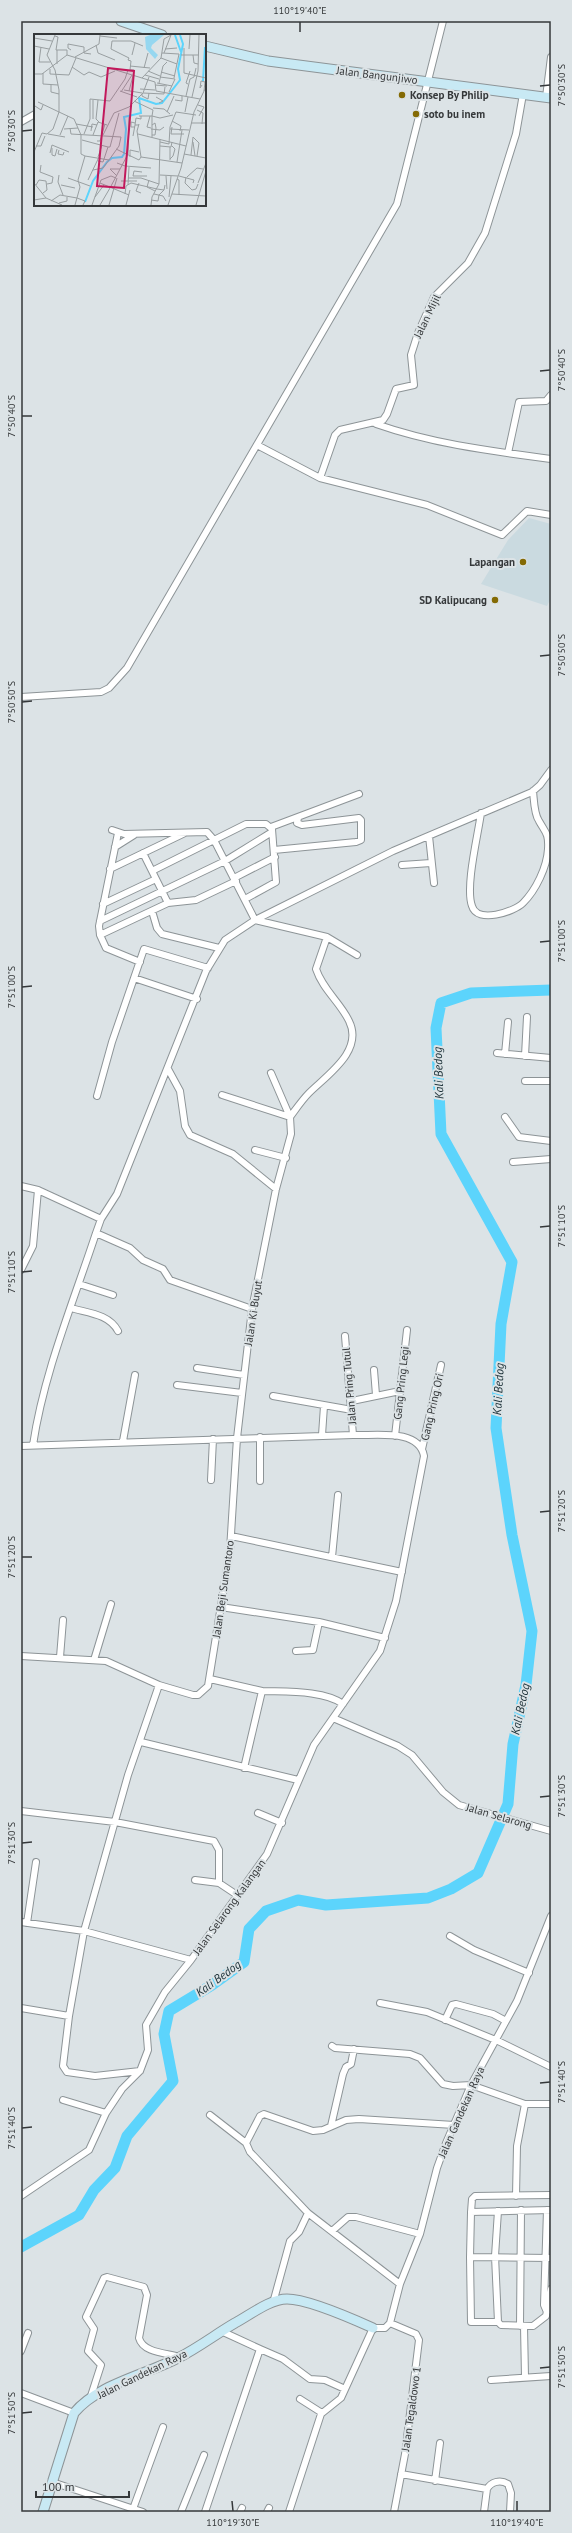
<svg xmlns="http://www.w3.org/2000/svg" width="572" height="2533" font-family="'PT Sans',sans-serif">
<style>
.built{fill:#cadae0}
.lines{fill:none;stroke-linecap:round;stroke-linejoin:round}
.river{stroke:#5cd4fc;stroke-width:11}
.street-casing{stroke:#8d9497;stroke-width:8}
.secondary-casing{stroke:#8d9497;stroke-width:11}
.street{stroke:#fff;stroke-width:6}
.secondary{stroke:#c8e9f4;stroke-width:9}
.ticks{fill:none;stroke:#35383a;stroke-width:1.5}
.poi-dot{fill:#846a04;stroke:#dce3e6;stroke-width:1.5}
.labels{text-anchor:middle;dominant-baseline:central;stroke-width:4;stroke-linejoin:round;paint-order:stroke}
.street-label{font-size:11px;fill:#35383a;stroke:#dce3e6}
.poi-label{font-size:11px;font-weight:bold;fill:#35383a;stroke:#dce3e6;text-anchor:start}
.water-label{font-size:12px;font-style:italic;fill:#1c3138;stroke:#dce3e6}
.inset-river{fill:none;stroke:#5cd4fc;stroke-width:2}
.inset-road{fill:none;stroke:#999fa1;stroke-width:1}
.view{fill:#c2185b;fill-opacity:0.15;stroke:#c2185b;stroke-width:2}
.inset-edge{fill:none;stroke:#35383a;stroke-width:2}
.neatline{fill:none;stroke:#35383a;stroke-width:1.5}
.ticks-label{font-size:10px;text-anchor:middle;fill:#35383a}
</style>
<rect width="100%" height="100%" fill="#dce3e6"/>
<path class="built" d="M529,518L551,524V598L547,606L481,584L508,540Z"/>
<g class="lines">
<path class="river" d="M21,2247L79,2215L94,2190L115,2168L127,2136L173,2081L164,2034L169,2011L212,1985L244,1962L249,1929L266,1911L298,1900L326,1905L428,1898L451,1889L478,1873L508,1804L513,1744L526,1685L532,1631L512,1535L496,1428L501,1324L512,1262L441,1134L436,1028L441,1003L471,993L551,990"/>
<g class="street-casing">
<path id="street" d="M546,97L551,57
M21,122L35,114
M376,424C433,444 491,451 551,459
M257,445L320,478L427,505L502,535L527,511L551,515
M508,453L519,402L546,401L551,395
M320,478L335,435L340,430L383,420L387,414L396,389L414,385L411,355L418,333L434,297L468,263L485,233L516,134L523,94
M21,697L101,692L109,688L127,668L397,204L443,21
M481,813C478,835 465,887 472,906C477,924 514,912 523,903C536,890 547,867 548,849C549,833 545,832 539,821C534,814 534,800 533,791
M271,827L359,794
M112,830L124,834L207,832L214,840L255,920L327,937L357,955
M118,833L99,926L100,935L106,948L140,962
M429,836L434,883
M115,847L134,835
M274,850L356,842L361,840V820L359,818L302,825L297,823L298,818
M143,853L168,903
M402,865L431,863
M110,869L185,833
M152,871L246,824H266L272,829L276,882L245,899
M234,878L275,857
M103,904L156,879
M152,911L157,928L162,934L219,948
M100,921L225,861L272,832
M100,935L168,903L196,900L236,881
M134,978L197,999
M497,1053L551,1058
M505,1054L508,1022
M525,1056L527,1017
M168,1069L180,1091L185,1126L190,1135L233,1154L276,1189
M525,1081H551
M222,1095L290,1117
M97,1096L112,1042L144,949L208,968
M290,1117C296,1109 302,1100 309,1093C327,1075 364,1051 349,1021C340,1002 323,990 316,969L327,937
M505,1117L519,1137L551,1141
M255,1150L286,1158
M513,1162L551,1159
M21,1186L38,1190L101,1219
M96,1233L130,1248L143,1260L163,1269L170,1280L252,1309
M21,1270L33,1246L38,1190
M79,1284L113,1295
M71,1308C88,1313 109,1314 118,1331
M345,1336L353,1435
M197,1368L244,1375
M374,1370L376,1395
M177,1385L242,1393
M273,1396L352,1410
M352,1401L400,1391
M322,1435L324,1406
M395,1436L407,1330
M260,1437V1481
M123,1441L135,1375
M33,1445C44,1372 73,1303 96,1233L101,1219L117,1194L206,971L225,940L255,920L393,851L532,792L540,785L551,770
M21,1446L353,1435C375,1436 419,1428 424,1456L396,1601L380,1651L314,1745L267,1854L191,1960L84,1931L21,1922
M422,1449L441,1365
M211,1480L213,1439
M231,1536L402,1572
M332,1557L338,1495
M221,1607L319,1622L385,1638
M296,1651L313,1650L319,1622
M21,1656L106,1661L159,1685L193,1695H198L208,1686L230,1550L237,1438L252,1309L276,1189L291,1134L290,1117L271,1073
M60,1657L63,1620
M94,1660L111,1604
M210,1679L262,1691
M333,1718L398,1746L412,1755L443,1792L459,1805L551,1831
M141,1742L298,1780
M244,1768L262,1691C285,1692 324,1690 343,1704
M21,1811L115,1822L214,1841L219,1850V1883
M258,1813L282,1823
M195,1880L219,1883L237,1895
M27,1923L36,1862
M450,1936L474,1950L529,1973
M380,2003L427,2012L498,2041L551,2067
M21,2008L69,2016L84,1931L128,1775L159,1685
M69,2016L63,2066L67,2072L95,2076L140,2071
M445,2020L452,2005L456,2004L493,2014L506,2021
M332,2046L335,2048L410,2054L420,2058L443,2084L453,2086L471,2085L525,2104
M63,2100L106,2113
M210,2115L246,2143
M331,2126L343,2074L346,2067L351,2064L354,2049
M21,2196L89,2150L106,2113L122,2089L140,2071L148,2050L146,2025L165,1992L191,1960
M516,2196L517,2146L525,2104H551
M547,2210L544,2305L547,2312
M498,2211L495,2256L498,2322L501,2325L533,2326L546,2316L551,2289
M471,2212L472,2199L475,2196L551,2195
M332,2231L348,2217H356L420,2234
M470,2257L471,2212L551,2210
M400,2284L308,2213L250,2152L246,2143L260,2116L264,2114L313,2131L323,2130L346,2120L359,2119L454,2125
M273,2303L290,2241L299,2232L308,2213
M498,2322H471L470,2257L551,2258
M390,2323L416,2334L419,2340L405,2454L394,2512
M520,2326L521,2210
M524,2326L525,2377
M260,2349L283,2359L310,2379L325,2380L345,2389
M21,2351L28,2333
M491,2380L551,2376
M21,2393L74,2413
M90,2399L101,2365L88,2351L94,2329L86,2317L104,2278L107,2277L144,2287L147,2295L139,2338C143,2353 167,2353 180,2357
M300,2399L322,2413
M401,2474L487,2489L484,2512
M435,2481L440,2443
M52,2482L143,2512
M487,2489C491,2482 500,2479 508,2484L511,2493L510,2512
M133,2509L163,2427
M181,2512L204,2455
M205,2512L260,2349L221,2331
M240,2512L242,2508
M267,2512L269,2508
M289,2512L321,2414L341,2398L373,2328H385L390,2323L400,2284L420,2234L437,2168L446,2143L471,2085L517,2001L551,1916"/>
</g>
<g class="secondary-casing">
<path id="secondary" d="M121,21L162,35
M205,46L268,61L551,98
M43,2512L74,2413C98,2384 145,2375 178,2358C198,2348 216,2334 235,2323C250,2315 270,2299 287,2299C308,2299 353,2319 373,2328"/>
</g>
<use href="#street" class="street"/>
<use href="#secondary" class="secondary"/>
</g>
<path class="ticks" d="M300,22V32M540,86L550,85M22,131L32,130M540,371L550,370M22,416H32M540,656L550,655M22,702L32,701M540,942L550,941M22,987L32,986M540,1227L550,1226M22,1272L32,1271M540,1512L550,1511M22,1557H32M540,1797L550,1796M22,1843L32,1842M540,2083L550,2082M22,2128L32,2127M540,2368L550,2367M22,2413L32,2412M232,2501L233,2511M517,2501V2511"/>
<g class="poi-dot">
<circle cx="402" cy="95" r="4"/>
<circle cx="416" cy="114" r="4"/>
<circle cx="523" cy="562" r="4"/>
<circle cx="495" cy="600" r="4"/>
</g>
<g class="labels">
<g class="street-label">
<text transform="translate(377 75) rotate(7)">Jalan Bangunjiwo</text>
<text transform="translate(427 316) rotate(-64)">Jalan Mijil</text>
<text transform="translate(253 1313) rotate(-81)">Jalan Ki Buyut</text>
<text transform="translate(401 1383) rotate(-84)">Gang Pring Legi</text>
<text transform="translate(349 1386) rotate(-95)">Jalan Pring Tutul</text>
<text transform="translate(432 1407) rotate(-77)">Gang Pring Ori</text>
<text transform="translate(223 1589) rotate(-82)">Jalan Beji Sumantoro</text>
<text transform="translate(499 1816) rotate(16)">Jalan Selarong</text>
<text transform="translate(229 1907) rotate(-54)">Jalan Selarong Kalangan</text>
<text transform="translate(461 2112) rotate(-66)">Jalan Gandekan Raya</text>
<text transform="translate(142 2374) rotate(-26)">Jalan Gandekan Raya</text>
<text transform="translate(411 2409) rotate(-82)">Jalan Tegaldowo 1</text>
</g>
<g class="poi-label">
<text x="410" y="95">Konsep By Philip</text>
<text x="424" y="114">soto bu inem</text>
<text x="515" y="562" text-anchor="end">Lapangan</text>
<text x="487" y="600" text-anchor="end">SD Kalipucang</text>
</g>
<g class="water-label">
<text transform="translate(438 1073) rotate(-92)">Kali Bedog</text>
<text transform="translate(498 1389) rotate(-87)">Kali Bedog</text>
<text transform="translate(520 1709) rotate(-78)">Kali Bedog</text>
<text transform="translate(218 1978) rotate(-36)">Kali Bedog</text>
</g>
</g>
<g transform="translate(34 34)">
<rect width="172" height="172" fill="#dce3e6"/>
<path d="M116,1H130L118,11L117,14L124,21L121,25L112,15L111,3Z" fill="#96d7f0"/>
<path class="inset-river" d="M141,1L147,18M169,47L171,13M51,168L59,147L73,128L78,124L88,123L90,120L92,95L90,83L107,79L105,64L122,70L128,69L146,46L144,35L149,10L146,1"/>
<path class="inset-road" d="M21,1L13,21L21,36L25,56V78L40,85L47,101V120L51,122L44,146L46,153L41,171M21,2L24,3L22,16H33V21M66,2L83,4M0,4L18,7M62,11L64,19L81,26M0,12L15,15M7,13L5,28H16M150,14V39L172,44M131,15L143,14M155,15L156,1M37,16L34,14V10L50,13V19L57,20M128,19L145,20L140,44M130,19L137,1M98,21L101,9M147,21H165M159,21L160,29L164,30M41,23L65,10L66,1M127,24L143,30M23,30V16M96,32L116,34M38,33L50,41L55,38L67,43L81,37M110,34L114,19M16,35V40L35,41L42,24M100,36H96L97,27L94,26L95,24L77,15L78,7H97L109,12M114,37L126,42M127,38L141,42M9,39V50L24,51M0,40H8L33,21L121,48L122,57L166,65M111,41L125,45M126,43L141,45M108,44L127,24L130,5L137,1M123,49L138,52M125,49L129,32L133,28M154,50L152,49L156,37M17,51V58L25,60M121,51L133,52M168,51L166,54L167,47L171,48L170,57M106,55L121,56M90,56L108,59M86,57L103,63M95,57L99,42M87,58L98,41M135,58L141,45M109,59L130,60L131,53M108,60V62L114,65L115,59M152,62L156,45L160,43L162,34M122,63L129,67L125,69M158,63L164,37L165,1M64,66L62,85L65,88M141,66L148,67V62M100,67L119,76L118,82H105M164,71L170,73L165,82M1,72L7,76L9,71M119,74L130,75L136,80M163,76L169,79L168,90M133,78L140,62M151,78L154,63M116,82L113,93L117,94M59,85V66M138,87L147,92L146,97M157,89H172M42,90L59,93M105,90L103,97L107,123M101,91L102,84L107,85V82M101,93H97V88L101,89M138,93L137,100H150M36,94L37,100L87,103L85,112L75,126L51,122M30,95L44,94M117,95L126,96L130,93M136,95L155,96M57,97L58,90L63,91M14,100L31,103M50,100L56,85V65L76,67L91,45L94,36M104,100L152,112M26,101L34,82M59,101L64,88L73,91M69,101L80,79L95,73L109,59L115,43M118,101H121L122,94L121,89L118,91M99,102L101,91H105M118,103V82L126,84L139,81M159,103L165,109L163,122M48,106L74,113M63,107H66L71,90M126,108L135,110L136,93L142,78L162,81M159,108L161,122M2,112H7L11,102M126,112L137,113L138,108M18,114V121L21,122L23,115M82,115L105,126L107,123L148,129M25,116L24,120L29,121L30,118M0,118L8,99L13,100L19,95L25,78L4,68M16,119L18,111L35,118M150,120L172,124M157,121L159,103M64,123L68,111M96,123V116L105,118M136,125L139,122L141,115L138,112M136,126V113M64,127L69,128L74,113H76L85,79M143,128L148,96M83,129L91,132L117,134M7,131L6,138L19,143L18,149L13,150M59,136L69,134L75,126M108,138L100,137L99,142H113M25,141L24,148L29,161M126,141L144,142M83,142L76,135H86M132,142L133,155M145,142L160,146L159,149M152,143L151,149L158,156L162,155L164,150M153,143L163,134L169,135M34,144L56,152M94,144H107L125,150M143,145L145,146V161M54,146L65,123M115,146L113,153L121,157M87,147H103M0,149L12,164L28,171M66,149L95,161M105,149L102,157L107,159M164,149L172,129M2,151L5,146L12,147L13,156L9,159M27,151L41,154M94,151L95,133M76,154L94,120L95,83M123,155L130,156L131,151M91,160L92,152L97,149L123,155M120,160L129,162L132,167M138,160L172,162M61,163L70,151M135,163L137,142M43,164L51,167L49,171M0,166L12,164M117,166L124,167L125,161L130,156M17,167L26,161L43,164M25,169L33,167V163M58,171L67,146L77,142L82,144M66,171L76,154M75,171L83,144M92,171L96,156M117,171L118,163L125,150L126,105M134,171L147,134L160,78L172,53M162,171L172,137"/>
<path class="view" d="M74,34L100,37L90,154L63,152Z"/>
<rect width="172" height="172" class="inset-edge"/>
</g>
<rect width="572" height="2533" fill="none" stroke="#dce3e6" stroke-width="44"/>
<path d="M36 2491v6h93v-6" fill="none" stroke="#35383a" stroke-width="2"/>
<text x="42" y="2491" font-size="12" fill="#35383a" stroke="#dce3e6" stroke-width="3" paint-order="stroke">100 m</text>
<rect x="22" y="22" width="528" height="2489" class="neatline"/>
<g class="ticks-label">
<text x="300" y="14">110°19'40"E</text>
<text transform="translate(561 85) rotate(-90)" y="4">7°50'30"S</text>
<text transform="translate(11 131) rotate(-90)" y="4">7°50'30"S</text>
<text transform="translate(561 370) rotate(-90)" y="4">7°50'40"S</text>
<text transform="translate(11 416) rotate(-90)" y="4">7°50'40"S</text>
<text transform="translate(561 655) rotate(-90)" y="4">7°50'50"S</text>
<text transform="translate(11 702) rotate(-90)" y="4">7°50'50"S</text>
<text transform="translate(561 941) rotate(-90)" y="4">7°51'00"S</text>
<text transform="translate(11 987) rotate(-90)" y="4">7°51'00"S</text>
<text transform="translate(561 1226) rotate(-90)" y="4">7°51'10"S</text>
<text transform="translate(11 1272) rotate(-90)" y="4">7°51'10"S</text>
<text transform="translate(561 1511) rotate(-90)" y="4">7°51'20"S</text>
<text transform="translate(11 1557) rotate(-90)" y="4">7°51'20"S</text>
<text transform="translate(561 1796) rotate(-90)" y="4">7°51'30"S</text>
<text transform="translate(11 1843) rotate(-90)" y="4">7°51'30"S</text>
<text transform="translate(561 2082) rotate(-90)" y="4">7°51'40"S</text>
<text transform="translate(11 2128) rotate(-90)" y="4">7°51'40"S</text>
<text transform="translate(561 2367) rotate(-90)" y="4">7°51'50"S</text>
<text transform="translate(11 2413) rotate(-90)" y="4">7°51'50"S</text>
<text x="233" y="2526">110°19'30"E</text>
<text x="517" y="2526">110°19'40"E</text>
</g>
</svg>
